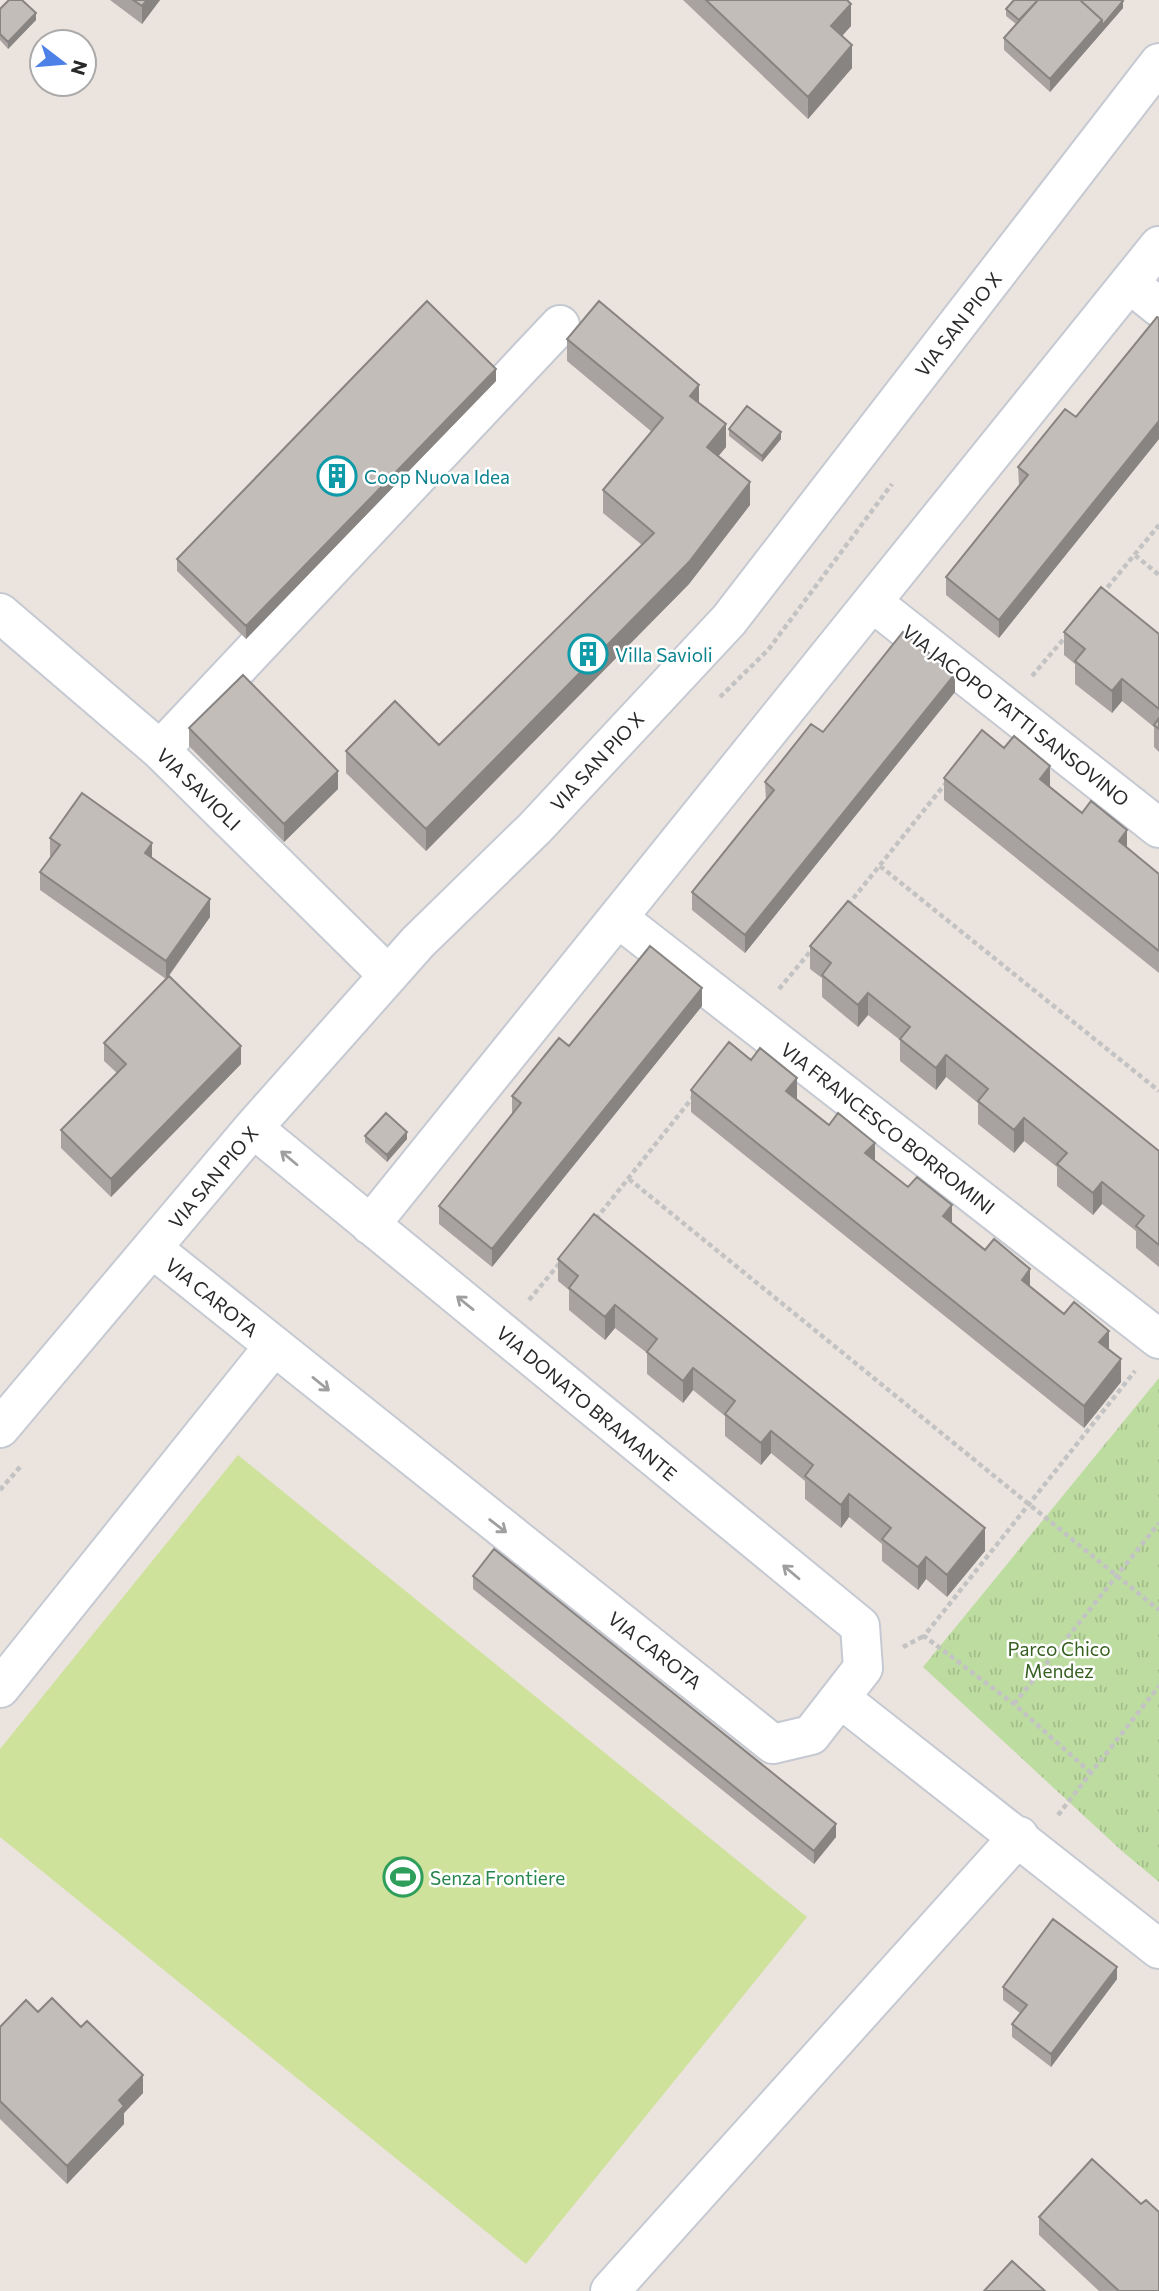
<svg xmlns="http://www.w3.org/2000/svg" width="1159" height="2291" font-family="Commissioner,sans-serif">
<style>
.park{fill:url(#park-tufts)}
.pitch{fill:#cfe29c}
.lines{fill:none;stroke-linecap:round;stroke-linejoin:round}
.minor-casing{stroke:#c5cad2;stroke-width:42}
.path{stroke:#c3c3c3;stroke-width:4.5;stroke-dasharray:5 3.5;stroke-linecap:butt}
.minor{stroke:#fff;stroke-width:38}
.wall{fill:#a8a3a0}
.shaded-wall{fill:#888482}
.building{fill:#c3bdba;stroke:#888482;stroke-width:2}
.oneway{stroke:#9f9f9f}
.labels{text-anchor:middle;dominant-baseline:central;stroke-width:5;stroke-linejoin:round;paint-order:stroke}
.street-label{font-size:19px;fill:#2a2a2a;stroke:#fff}
.culture-label{font-size:19px;fill:#0d838f;stroke:#fff;text-anchor:start}
.park-label{font-size:19px;fill:#376021;stroke:#fff}
.leisure-label{font-size:19px;fill:#27864d;stroke:#fff;text-anchor:start}
</style>
<defs>
<pattern id="park-tufts" width="24" height="20" patternUnits="userSpaceOnUse" patternTransform="scale(1.75)"><rect width="24" height="20" fill="#bddca0"/><path d="M3 7l-1-3M5 7V3M7 7l1-3M15 17l-1-3M17 17v-4M19 17l1-3" fill="none" stroke="#a3bd8a"/></pattern>
</defs>
<rect width="100%" height="100%" fill="#ebe3de"/>
<path class="park" d="M1159,1378V1882L1122,1851L923,1667Z"/>
<path class="pitch" d="M238,1455L807,1917L526,2264L0,1837V1749Z"/>
<g class="lines">
<g class="minor-casing">
<path id="minor" d="M1129,283L1159,307
M872,602L1159,828
M0,613L160,750L388,975
M160,750L560,325
M618,918L1159,1339
M370,1225L1159,246
M153,1249L773,1744L811,1735L863,1668L860,1626L253,1128
M0,1428L253,1128L418,942L535,828L729,620L1159,63
M0,1688L274,1346
M840,1698L1159,1949
M610,2291L1019,1836"/>
</g>
<path class="path" d="M1135,555L1159,575
M1102,594L1159,525
M1032,676L1067,635
M720,697L768,650L892,484
M880,866L1159,1091
M848,905L945,784
M779,989L814,947
M629,1179L1159,1610
M596,1219L693,1097
M529,1300L559,1264
M0,1490L20,1467
M903,1647L924,1636
M1014,1704L1159,1523
M1091,1773L1014,1704L924,1636L1135,1371
M1058,1815L1159,1686"/>
<use href="#minor" class="minor"/>
</g>
<path class="wall" d="M110,0H160L142,24Z
M683,0H847L851,26L842,36L852,68L808,119Z
M1123,8L1050,92L1004,50V38L1016,24L1006,16V9Z
M0,9L36,20L8,49L0,40Z
M1159,318V439L999,638L946,595V577L1019,486L1018,467L1076,417Z
M567,339L699,403L726,447L718,456L750,505L689,584L426,851L346,773V751L439,745L642,545L603,513V490L652,432L567,361Z
M496,381L246,639L177,571V559Z
M729,429L781,439L762,462L729,436Z
M1064,632L1159,634V752L1154,747V727L1122,701L1112,713L1075,684V664L1064,655Z
M955,692L745,953L692,910V892L766,801L765,782L823,732Z
M189,728L338,789L284,842L189,746Z
M1004,748L1050,787L1159,874V973L944,800V778Z
M50,838L152,858L210,917L167,979L241,1064L111,1197L61,1148V1130L117,1073L104,1061V1043L166,979L40,890V872L51,857L50,856Z
M810,946L1159,1151V1267L1136,1248V1231L1102,1204L1093,1215L1057,1186V1167L1024,1141L1014,1153L978,1124V1103L946,1077L936,1090L900,1061V1040L868,1015L858,1027L822,997V978L810,969Z
M702,1006L492,1267L439,1224V1206L512,1114V1096Z
M751,1060L797,1099L1109,1350L1121,1382L1084,1428L691,1112V1090Z
M365,1136L407,1139L387,1162L365,1142Z
M558,1259L985,1551L947,1597L926,1579L918,1590L882,1561V1544L849,1517L841,1528L805,1499V1481L771,1453L761,1465L725,1436V1416L693,1390L683,1403L647,1374V1353L615,1328L605,1340L569,1310V1290L558,1281Z
M473,1576L836,1837L814,1864L473,1589Z
M1117,1979L1051,2067L1012,2037V2024L1020,2013L1003,2000V1987Z
M38,2012L143,2093L124,2113V2124L67,2184L0,2119V2027Z
M1141,2204L1159,2291H1099L1039,2235V2217Z"/>
<path class="shaded-wall" d="M147,0H160L142,24V6Z
M1123,1V8L1050,92V79L1102,20Z
M851,4V26L831,48V26Z
M36,13V20L8,49V42Z
M852,45V68L808,119V97Z
M496,369V381L246,639V626Z
M699,385V407L690,396Z
M1159,421V439L999,638V620Z
M726,424V447L707,470V447Z
M781,432V439L762,462V456Z
M750,482V505L689,584L426,851V829Z
M955,674V692L745,953V935Z
M1122,679V701L1112,713V691Z
M1050,766V788L1040,779Z
M338,771V789L284,842V824Z
M1127,830V853L1119,841Z
M152,843V861L145,853Z
M210,899V917L166,979V961Z
M702,988V1006L492,1267V1249Z
M868,993V1015L858,1027V1005Z
M241,1046V1064L111,1197V1179Z
M946,1055V1077L936,1090V1068Z
M797,1078V1100L786,1091Z
M1024,1118V1141L1014,1153V1130Z
M407,1132V1139L387,1162V1155Z
M875,1143V1165L865,1153Z
M1102,1182V1204L1093,1215V1193Z
M952,1205V1227L943,1216Z
M1030,1269V1291L1022,1280Z
M615,1305V1328L605,1340V1317Z
M1109,1331V1353L1099,1342Z
M1121,1359V1382L1084,1428V1406Z
M693,1368V1390L683,1403V1381Z
M771,1431V1453L761,1465V1443Z
M849,1494V1517L841,1528V1505Z
M985,1528V1551L947,1597V1575Z
M926,1557V1579L918,1590V1567Z
M836,1824V1837L814,1864V1851Z
M1117,1967V1979L1051,2067V2054Z
M143,2075V2093L124,2113V2124L67,2184V2166L119,2100Z"/>
<path class="building" d="M9,0H22L36,13L8,42L0,34V9Z
M133,0H147L142,6Z
M706,0H847L851,4L831,26L852,45L808,97Z
M1014,0H1038L1019,20L1006,9Z
M1038,0H1080L1102,20L1050,79L1004,38Z
M1080,0H1121L1123,1L1102,26V20Z
M427,301L496,369L246,626L177,559Z
M599,301L699,385L690,396L726,424L707,447L750,482L689,562L426,829L346,751L395,701L439,745L654,533L603,490L663,418L567,339Z
M1157,317L1159,318V421L999,620L946,577L1028,475L1018,467L1065,409L1076,417Z
M747,406L781,432L762,456L729,429Z
M1101,587L1159,634V709L1122,679L1112,691L1075,661L1085,649L1064,632Z
M903,632L955,674L745,935L692,892L774,790L765,782L811,724L823,732Z
M243,675L338,771L284,824L189,728Z
M1159,718V729L1154,725Z
M982,730L1004,748L1014,736L1050,766L1040,779L1082,813L1091,801L1127,830L1119,841L1159,874V951L944,778Z
M82,793L152,843L145,853L210,899L166,961L40,872L60,845L50,838Z
M848,901L1159,1151V1245L1136,1226L1144,1216L1102,1182L1093,1193L1057,1164L1067,1153L1024,1118L1014,1130L978,1101L988,1089L946,1055L936,1068L900,1039L910,1027L868,993L858,1005L822,975L831,963L810,946Z
M650,946L702,988L492,1249L439,1206L521,1103L512,1096L559,1038L569,1046Z
M169,976L241,1046L111,1179L61,1130L126,1064L104,1043Z
M729,1042L751,1060L760,1048L797,1078L786,1091L829,1125L838,1113L875,1143L865,1153L908,1187L917,1177L952,1205L943,1216L985,1250L994,1239L1030,1269L1022,1280L1064,1314L1074,1302L1109,1331L1099,1342L1121,1359L1084,1406L691,1090Z
M386,1113L407,1132L387,1155L365,1136Z
M594,1214L985,1528L947,1575L926,1557L918,1567L882,1539L891,1528L849,1494L841,1505L805,1476L813,1465L771,1431L761,1443L725,1414L735,1401L693,1368L683,1381L647,1352L657,1339L615,1305L605,1317L569,1288L578,1276L558,1259Z
M494,1549L836,1824L814,1851L473,1576Z
M1053,1919L1117,1967L1051,2054L1012,2024L1027,2005L1003,1987Z
M52,1998L81,2027L87,2021L143,2075L119,2100L124,2106L67,2166L0,2101V2027L26,2000L38,2012Z
M1092,2159L1141,2204L1146,2200L1159,2212V2291H1119L1039,2217Z
M1012,2261L1045,2291H984Z"/>
<defs><path id="oneway-shaft" d="M-6 0H5M1.5-3L5.5 0L1.5 3" fill="none" stroke-width="1.6" stroke-linecap="round" stroke-linejoin="round" transform="scale(1.75)"/></defs>
<g class="oneway">
<use href="#oneway-shaft" transform="translate(289 1158) rotate(-140)"/>
<use href="#oneway-shaft" transform="translate(465 1303) rotate(-141)"/>
<use href="#oneway-shaft" transform="translate(321 1384) rotate(39)"/>
<use href="#oneway-shaft" transform="translate(498 1526) rotate(38)"/>
<use href="#oneway-shaft" transform="translate(791 1572) rotate(-140)"/>
</g>
<defs>
<g id="building-ring" transform="scale(2.0125)"><circle r="9.5" fill="#fff" stroke="#0f9aa8" stroke-width="1.5"/><path d="M-4-6H4V6H1V3H-1V6H-4ZM-2.5-4.3h1.7v1.8h-1.7ZM.8-4.3h1.7v1.8H.8ZM-2.5-1h1.7V.8h-1.7ZM.8-1h1.7V.8H.8Z" fill="#0f9aa8"/></g>
<g id="stadium-ring" transform="scale(2.0125)"><circle r="9.5" fill="#fff" stroke="#2e9e5b" stroke-width="1.5"/><path d="M0-5a6.5 5 0 1 0 0 10a6.5 5 0 1 0 0-10ZM-3.5-1.8h7v3.6h-7Z" fill="#2e9e5b"/></g>
</defs>
<g fill-rule="evenodd">
<use href="#building-ring" x="337" y="476"/>
<use href="#building-ring" x="588" y="654"/>
<use href="#stadium-ring" x="403" y="1877"/>
</g>
<g class="labels">
<g class="street-label">
<text transform="translate(958 324) rotate(-52)">VIA SAN PIO X</text>
<text transform="translate(1016 715) rotate(38)">VIA JACOPO TATTI SANSOVINO</text>
<text transform="translate(597 761) rotate(-47)">VIA SAN PIO X</text>
<text transform="translate(199 789) rotate(44)">VIA SAVIOLI</text>
<text transform="translate(888 1128) rotate(38)">VIA FRANCESCO BORROMINI</text>
<text transform="translate(213 1177) rotate(-50)">VIA SAN PIO X</text>
<text transform="translate(212 1297) rotate(39)">VIA CAROTA</text>
<text transform="translate(587 1403) rotate(40)">VIA DONATO BRAMANTE</text>
<text transform="translate(655 1650) rotate(38)">VIA CAROTA</text>
</g>
<g class="culture-label">
<text x="364" y="476">Coop Nuova Idea</text>
<text x="615" y="654">Villa Savioli</text>
</g>
<g class="park-label">
<text x="1059" y="1648">Parco Chico<tspan x="1059" dy="22">Mendez</tspan></text>
</g>
<g class="leisure-label">
<text x="430" y="1877">Senza Frontiere</text>
</g>
</g>
<g transform="translate(63 63) rotate(106)"><circle r="33" fill="#ffffff" stroke="#aaaaaa" stroke-width="2"/>
<path d="M0-5L12 26L0 18L-12 26Z" fill="#4e81e8"/>
<text y="-10" font-size="19" font-weight="bold" text-anchor="middle" fill="#2a2a2a">N</text>
</g>
</svg>
